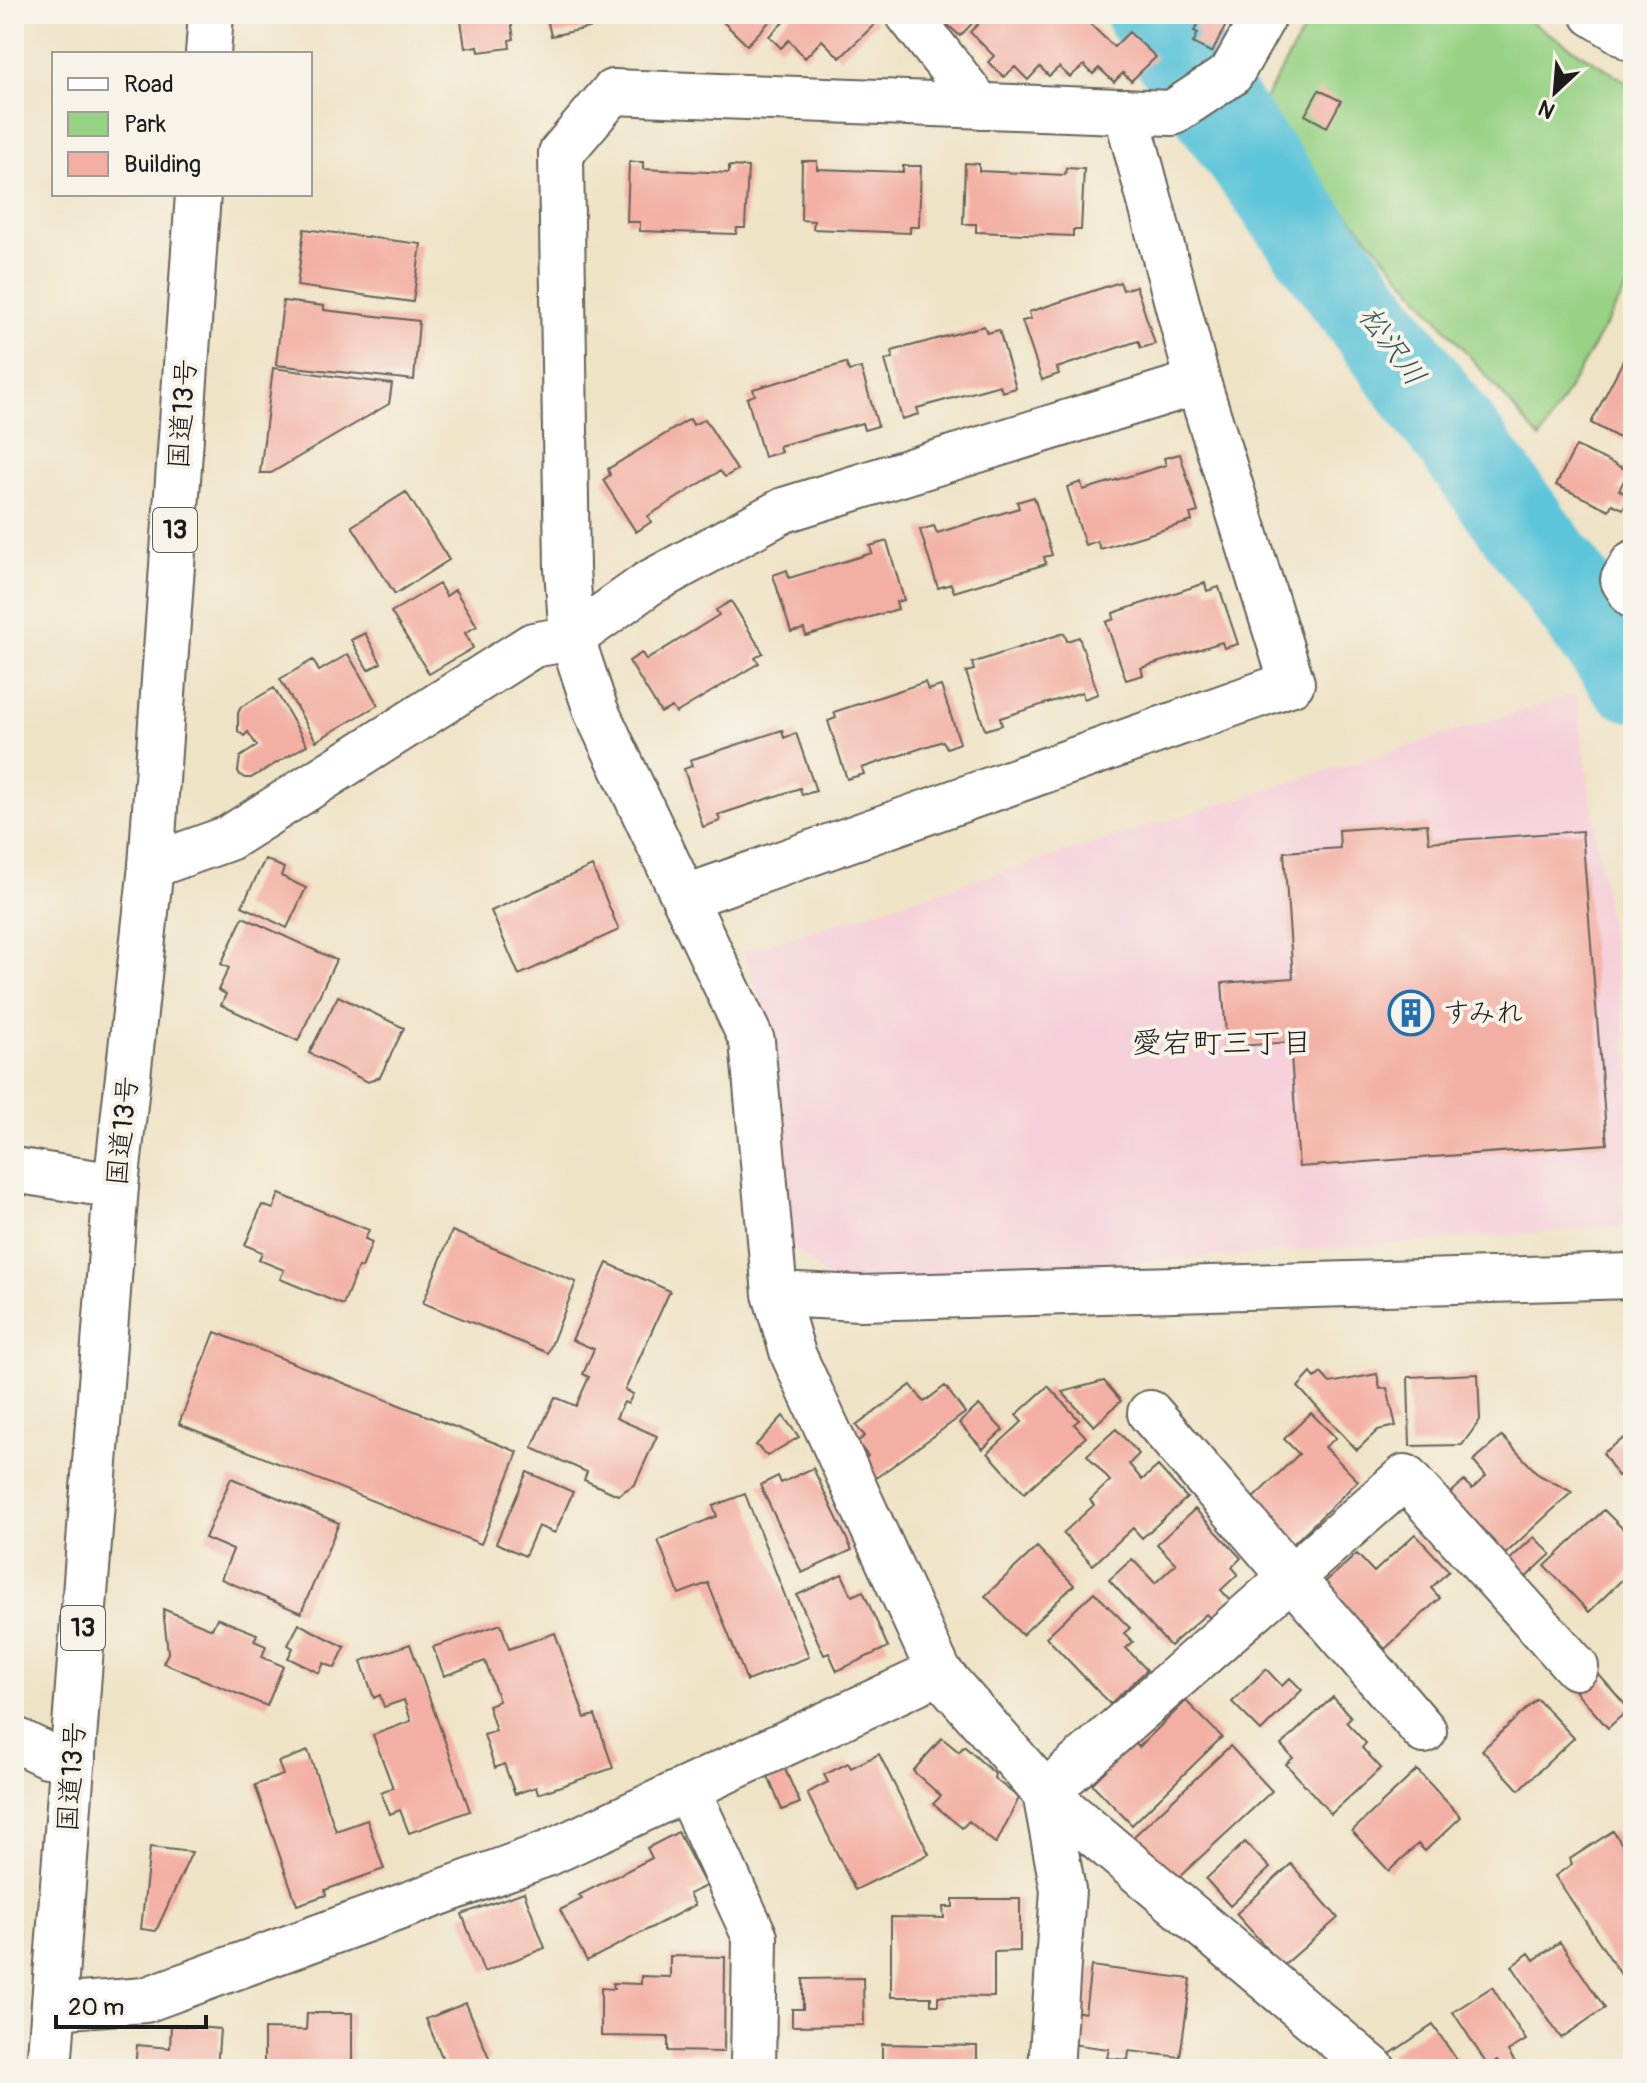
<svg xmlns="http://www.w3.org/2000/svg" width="1647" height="2083" font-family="Pangolin,'Klee One',sans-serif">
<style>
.built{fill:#f5cfd9}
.green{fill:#98d285;stroke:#5a7750;stroke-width:2}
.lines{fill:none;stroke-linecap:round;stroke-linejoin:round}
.river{stroke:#5dc5d9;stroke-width:90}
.building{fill:#f3afa3}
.street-casing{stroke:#666258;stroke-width:48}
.highway-casing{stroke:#666258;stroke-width:48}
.street{stroke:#fff;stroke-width:44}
.highway{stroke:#fff;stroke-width:44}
.labels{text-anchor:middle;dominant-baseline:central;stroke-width:8;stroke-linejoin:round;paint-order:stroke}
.shield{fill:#f7f3e8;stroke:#5e5c59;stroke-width:2}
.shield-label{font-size:26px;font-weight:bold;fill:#1c1c1c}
.street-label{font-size:28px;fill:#1c1c1c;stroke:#f7f3e8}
.poi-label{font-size:28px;fill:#1c1c1c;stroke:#f7f3e8;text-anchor:start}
.water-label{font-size:30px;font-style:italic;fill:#33575e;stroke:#f7f3e8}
.neighbourhood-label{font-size:30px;fill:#1c1c1c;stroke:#f7f3e8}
</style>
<rect width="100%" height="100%" fill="#f7f3e8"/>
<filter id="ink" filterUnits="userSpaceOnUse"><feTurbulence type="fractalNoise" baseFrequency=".0125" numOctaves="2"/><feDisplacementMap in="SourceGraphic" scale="16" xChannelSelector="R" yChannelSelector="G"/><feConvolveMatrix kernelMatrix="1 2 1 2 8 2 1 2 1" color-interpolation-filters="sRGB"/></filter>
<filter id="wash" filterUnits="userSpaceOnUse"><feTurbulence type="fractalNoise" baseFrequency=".006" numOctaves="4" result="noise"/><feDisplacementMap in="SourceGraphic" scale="32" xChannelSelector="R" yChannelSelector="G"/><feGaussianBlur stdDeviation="1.8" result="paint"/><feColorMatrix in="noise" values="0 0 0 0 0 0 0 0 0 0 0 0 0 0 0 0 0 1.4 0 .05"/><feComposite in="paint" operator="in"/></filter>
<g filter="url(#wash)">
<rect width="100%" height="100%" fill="#efe3c6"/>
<path class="built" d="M1576,694L1633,1089V1226L836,1285L795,1249L770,1026L743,952Z"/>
<path class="green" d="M1313,14H1518L1633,86V277L1540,439L1259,109Z"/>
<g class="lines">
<path class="river" d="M1151,14L1237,137L1633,677"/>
</g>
<g id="blocks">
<path class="building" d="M460,14H510L514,39L509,40L510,48L479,52L478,46L465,48Z
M546,14H649V15L551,36Z
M715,14H777L747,45Z
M792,14H870L877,22L840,58L822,40L805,58L789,40L781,48L769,36Z
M936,14H981L960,36Z
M988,14H1080L1114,47L1129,32L1156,57L1131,81L1123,73L1114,82L1099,68L1093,74L1084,65L1070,77L1059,67L1049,76L1040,67L1028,80L1015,67L1004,77L988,62L994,56L970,32Z
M1209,17L1226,25L1212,53L1193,43L1198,33L1194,31L1201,19L1207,21Z
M1319,90L1341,101L1327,127L1305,115Z
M802,161H817V169L903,172V166H921L919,227H910V233L813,229L814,221L801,220Z
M629,162H643V169L729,173V166L748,167L745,228H737L736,234L640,231V222H627Z
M965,163L979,164V171L1065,175L1066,168L1084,169L1081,230H1073V236L976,232V224H963Z
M304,229L421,244L413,302L297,286Z
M1120,282L1123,290L1136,286L1155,344L1141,348L1138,341L1057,368L1059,374L1042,380L1022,321L1031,319L1029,312Z
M283,301L324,306V310L419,321L414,380L276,365Z
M984,326L987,333L999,330L1016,388L1002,392L1000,385L917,408L919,414L902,419L885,360L893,358L892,351Z
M1628,351L1633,354V434L1629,443L1591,423Z
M846,363L849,371L861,368L878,426L864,430L862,423L779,446L781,452L764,457L747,398L755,395L753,389Z
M273,368L392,384L389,404L271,473H260Z
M690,419L693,425L705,419L737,470L725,477L720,471L648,516L651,522L636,532L603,480L610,475L608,469Z
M1576,446L1629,471L1619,490L1630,496L1623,509L1612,504L1609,510L1556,485Z
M1180,454L1198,512L1190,514L1192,521L1100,549L1097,541L1085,545L1067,487L1081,482L1083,490L1166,465L1164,458Z
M406,492L449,560L395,594L352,526Z
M1034,497L1052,555L1044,557L1046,564L954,592L951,584L938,588L920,530L934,526L937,533L1019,508L1017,502Z
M887,541L904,600L896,602L898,609L806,636L804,629L791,632L773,575L787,570L789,578L872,553L870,546Z
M1205,583L1207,591L1219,587L1238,644L1224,648L1222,642L1141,668L1143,675L1126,680L1106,622L1114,619L1113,613Z
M439,584L446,596L455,590L477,626L465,633L473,648L429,674L391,612Z
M731,601L763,653L755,658L759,663L676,713L672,707L661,713L629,661L642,653L646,660L719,615L716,610Z
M365,633L381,663L368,670L351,640Z
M1064,633L1067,641L1079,637L1098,694L1084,699L1082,692L1000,718L1002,725L985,730L966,672L974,670L972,663Z
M348,654L378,705L316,741L280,679L313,660L319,671Z
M925,682L928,690L941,686L960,743L947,748L943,741L862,768L864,774L847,779L828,721L836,718L834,712Z
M274,688L307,745L251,778H245L240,775L238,771L240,757L257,746L248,732L244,736L238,731V713L241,707Z
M782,730L784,738L796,733L816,791L802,795L800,788L718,815L720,821L703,827L684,769L692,766L690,760Z
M1427,824L1429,842L1582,831L1607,1144L1299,1167L1290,1042L1227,1047L1222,983L1293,978L1284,852L1340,848L1339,830Z
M265,859L284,868L281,876L306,888L287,928L242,906Z
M592,866L619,930L519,975L491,911Z
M243,917L336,960L298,1041L221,1005L226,994L218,990L229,968L221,964Z
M338,996L404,1028L380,1077L368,1082L309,1053Z
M279,1194L369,1230L365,1239L372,1242L362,1268L358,1267L343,1305L280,1279L284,1270L259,1260L262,1252L245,1245L262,1205L273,1209Z
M452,1231L576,1282L548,1353L423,1303Z
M607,1263L670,1291L625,1390L633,1394L628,1404L624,1402L616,1418L657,1436L635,1484L618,1495L584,1480L587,1472L532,1448L555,1397L576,1406L589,1377L583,1374L594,1349L572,1340Z
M215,1332L518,1452L481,1544L179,1424Z
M1311,1373L1315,1378L1321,1373L1330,1383L1377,1374L1380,1389L1387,1388L1396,1426L1378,1430L1357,1450L1298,1387Z
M1478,1374L1480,1420L1462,1445L1410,1446L1408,1377Z
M1104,1381L1121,1401L1094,1426L1062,1392Z
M911,1385L924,1402L945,1386L965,1413L876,1478L862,1461L868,1456L857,1442L865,1436L856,1426Z
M1048,1386L1079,1420L1074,1424L1086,1437L1024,1493L988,1453L1022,1422L1016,1415Z
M979,1405L1003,1430L983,1449L959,1423Z
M1311,1413L1336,1438L1325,1447L1358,1481L1293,1544L1250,1501L1299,1454L1284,1439Z
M783,1416L799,1437L767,1456L756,1445Z
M1116,1429L1139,1454L1129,1464L1142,1480L1158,1466L1187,1498L1142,1538L1133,1528L1093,1565L1063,1533L1094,1505L1090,1500L1110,1481L1087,1455Z
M1633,1432V1465L1618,1476L1603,1453Z
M1502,1436L1539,1475L1572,1492L1502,1557L1447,1496L1464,1481L1472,1489L1486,1476L1473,1461Z
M813,1468L852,1550L802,1573L760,1485L778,1476L781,1483Z
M527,1472L573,1492L555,1533L538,1526L525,1556L496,1543Z
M231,1478L339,1523L301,1613L221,1579L233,1550L205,1538Z
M745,1494L809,1657L747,1681L708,1583L679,1594L658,1540L717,1516L713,1506Z
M1195,1509L1241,1558L1232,1567L1238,1574L1221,1590L1230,1600L1210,1618L1206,1614L1170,1646L1109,1580L1132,1559L1155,1583L1176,1564L1157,1544Z
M1604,1510L1633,1539V1569L1589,1612L1545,1566Z
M1415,1534L1449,1571L1431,1588L1440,1598L1385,1649L1324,1583L1357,1554L1374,1572Z
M1534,1537L1551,1554L1522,1581L1506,1563Z
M1037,1547L1074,1585L1022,1635L985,1596Z
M842,1574L852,1596L863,1591L888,1647L837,1671L829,1653L824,1655L797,1595Z
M1094,1592L1130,1628L1124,1633L1133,1642L1126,1648L1147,1670L1110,1704L1046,1637Z
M163,1609L212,1629L217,1618L257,1634L254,1641L266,1646L262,1657L283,1666L267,1706L163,1663L168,1653Z
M299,1624L345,1647L335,1668L324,1663L319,1673L288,1658L293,1648L288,1645Z
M501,1624L509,1649L555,1633L585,1718L595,1715L613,1768L538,1794L536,1787L515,1794L504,1764L495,1768L484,1735L496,1731L488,1705L499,1701L485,1661L444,1676L433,1647Z
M410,1644L470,1811L409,1833L400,1810L390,1814L381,1793L393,1788L373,1735L411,1721L404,1700L384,1707L380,1695L374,1698L361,1661Z
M1592,1667L1629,1709L1608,1728L1571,1686Z
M1266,1669L1282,1686L1290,1678L1302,1690L1261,1731L1232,1702Z
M1333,1697L1351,1717L1346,1722L1366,1743L1362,1748L1381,1768L1331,1814L1286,1764L1293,1758L1281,1745Z
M1537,1699L1574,1738L1519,1790L1482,1750Z
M1186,1701L1222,1737L1132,1825L1092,1784L1134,1742L1139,1747Z
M942,1738L959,1752L964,1746L995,1774L994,1778L1019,1798L996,1844L969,1821L962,1828L933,1804L941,1796L913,1771Z
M1230,1746L1272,1791L1176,1880L1130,1840Z
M308,1751L336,1831L367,1820L384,1869L325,1890L326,1895L297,1905L255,1785L283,1775L278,1762Z
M879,1754L929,1854L855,1890L807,1793L828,1782L824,1775L848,1763L851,1768Z
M784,1767L800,1803L782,1810L767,1774Z
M1417,1770L1461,1817L1425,1851L1418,1844L1389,1871L1352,1831Z
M1613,1831L1633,1861V1986L1630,1988L1555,1876L1572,1864L1570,1859Z
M678,1832L706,1886L689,1894L695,1905L587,1961L560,1910L582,1899L579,1895L652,1858L647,1848Z
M1245,1842L1270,1868L1230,1906L1206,1879Z
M150,1847L192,1852L156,1931L141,1929Z
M1291,1864L1338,1918L1283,1966L1236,1914Z
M524,1892L545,1948L484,1972L462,1914Z
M953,1899H1020V1951L994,1952V1997L938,1996V2005H931V1997H891V1917L944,1918L943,1907H953Z
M1560,1942L1605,2008L1561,2038L1512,1966L1529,1953L1534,1960Z
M670,1956L725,1957L724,2052L668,2051V2037L601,2036V1988L614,1989L613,1983L641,1984V1976L670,1977Z
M1091,1966L1191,1979L1180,2057L1129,2051L1128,2060L1107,2058L1109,2049L1070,2044L1075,2011L1085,2013Z
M863,1978L864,2025L792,2026V2009H803V1979Z
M1492,1987L1526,2040L1508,2051L1516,2064L1508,2069H1503L1497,2061L1488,2066L1453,2012Z
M466,2003L490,2060L466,2069H447L426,2019Z
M307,2013H352V2069H264V2029L306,2030Z
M171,2025L220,2029L217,2069H135L137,2045L170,2048Z
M1433,2025L1463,2069H1401L1390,2054Z
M882,2044L977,2046V2061L988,2062L987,2069H882Z"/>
</g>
</g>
<g filter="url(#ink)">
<use href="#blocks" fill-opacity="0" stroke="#666258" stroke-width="2"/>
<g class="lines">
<g class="street-casing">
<path id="street" d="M908,14L980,106
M1593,14L1633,39
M1633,563L1623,580L1633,596
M572,638L567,569L561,153L613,92L1172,113L1231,74L1265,14
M572,638L649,583L784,510L1198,382L1126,111
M151,866L229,838L533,645L572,638L596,711L752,1041L775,1294L793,1354L939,1672L1045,1793L1063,1890L1051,2069
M684,898L1292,683L1198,382
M14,1170L116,1186
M775,1294L861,1298L1633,1276
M1150,1413L1424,1731
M14,1739L47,1755L73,1760
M687,1789L755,1937L753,2069
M54,2007L145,2000L549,1853L939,1672
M1373,2069L1045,1793L1405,1477L1576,1667"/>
</g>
<g class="highway-casing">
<path id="highway" d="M208,54L211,14
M49,2069L116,1186L151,866L198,194"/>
</g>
<use href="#street" class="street"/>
<use href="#highway" class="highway"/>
</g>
</g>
<defs>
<g id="building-ring" transform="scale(2.3)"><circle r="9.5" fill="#f7f3e8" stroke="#1f6fb2" stroke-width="1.5"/><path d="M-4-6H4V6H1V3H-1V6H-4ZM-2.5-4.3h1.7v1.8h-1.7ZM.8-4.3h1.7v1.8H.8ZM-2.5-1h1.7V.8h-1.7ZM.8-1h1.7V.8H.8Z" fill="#1f6fb2"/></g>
</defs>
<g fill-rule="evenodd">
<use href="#building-ring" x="1411" y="1013"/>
</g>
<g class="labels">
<g class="shield">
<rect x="153" y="508" width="44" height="44" rx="6"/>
<rect x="61" y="1606" width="44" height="44" rx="6"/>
</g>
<g class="shield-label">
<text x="175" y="530">13</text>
<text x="83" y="1628">13</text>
</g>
<g class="street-label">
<text transform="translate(183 414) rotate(-86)">国道13号</text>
<text transform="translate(123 1131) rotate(-84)">国道13号</text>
<text transform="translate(72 1777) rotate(-86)">国道13号</text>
</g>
<g class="poi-label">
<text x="1442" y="1013">すみれ</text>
</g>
<g class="water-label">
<text transform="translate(1392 346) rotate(54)">松沢川</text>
</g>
<g class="neighbourhood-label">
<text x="1222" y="1043">愛宕町三丁目</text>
</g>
</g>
<rect width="1647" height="2083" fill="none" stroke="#f7f3e8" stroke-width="48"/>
<rect x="52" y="52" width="260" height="144" fill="#f7f3e8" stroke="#9f9d96" stroke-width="2"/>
<rect x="68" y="78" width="40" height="12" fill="#ffffff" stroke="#9f9d96" stroke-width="2"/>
<text x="124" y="92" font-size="24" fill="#1c1c1c">Road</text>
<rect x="68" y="112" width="40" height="24" fill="#98d285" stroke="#9f9d96" stroke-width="2"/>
<text x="124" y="132" font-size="24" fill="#1c1c1c">Park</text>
<rect x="68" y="152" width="40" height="24" fill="#f3afa3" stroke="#9f9d96" stroke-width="2"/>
<text x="124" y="172" font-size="24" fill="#1c1c1c">Building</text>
<g transform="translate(1555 92) rotate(206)" stroke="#f7f3e8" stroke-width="6" paint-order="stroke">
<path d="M0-6L14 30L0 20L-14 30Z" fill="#1c1c1c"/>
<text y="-12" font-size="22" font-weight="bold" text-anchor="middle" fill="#1c1c1c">N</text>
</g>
<path d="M56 2015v12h150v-12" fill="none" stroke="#1c1c1c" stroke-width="4"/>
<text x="68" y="2015" font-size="24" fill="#1c1c1c" stroke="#f7f3e8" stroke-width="6" paint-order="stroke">20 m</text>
</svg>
